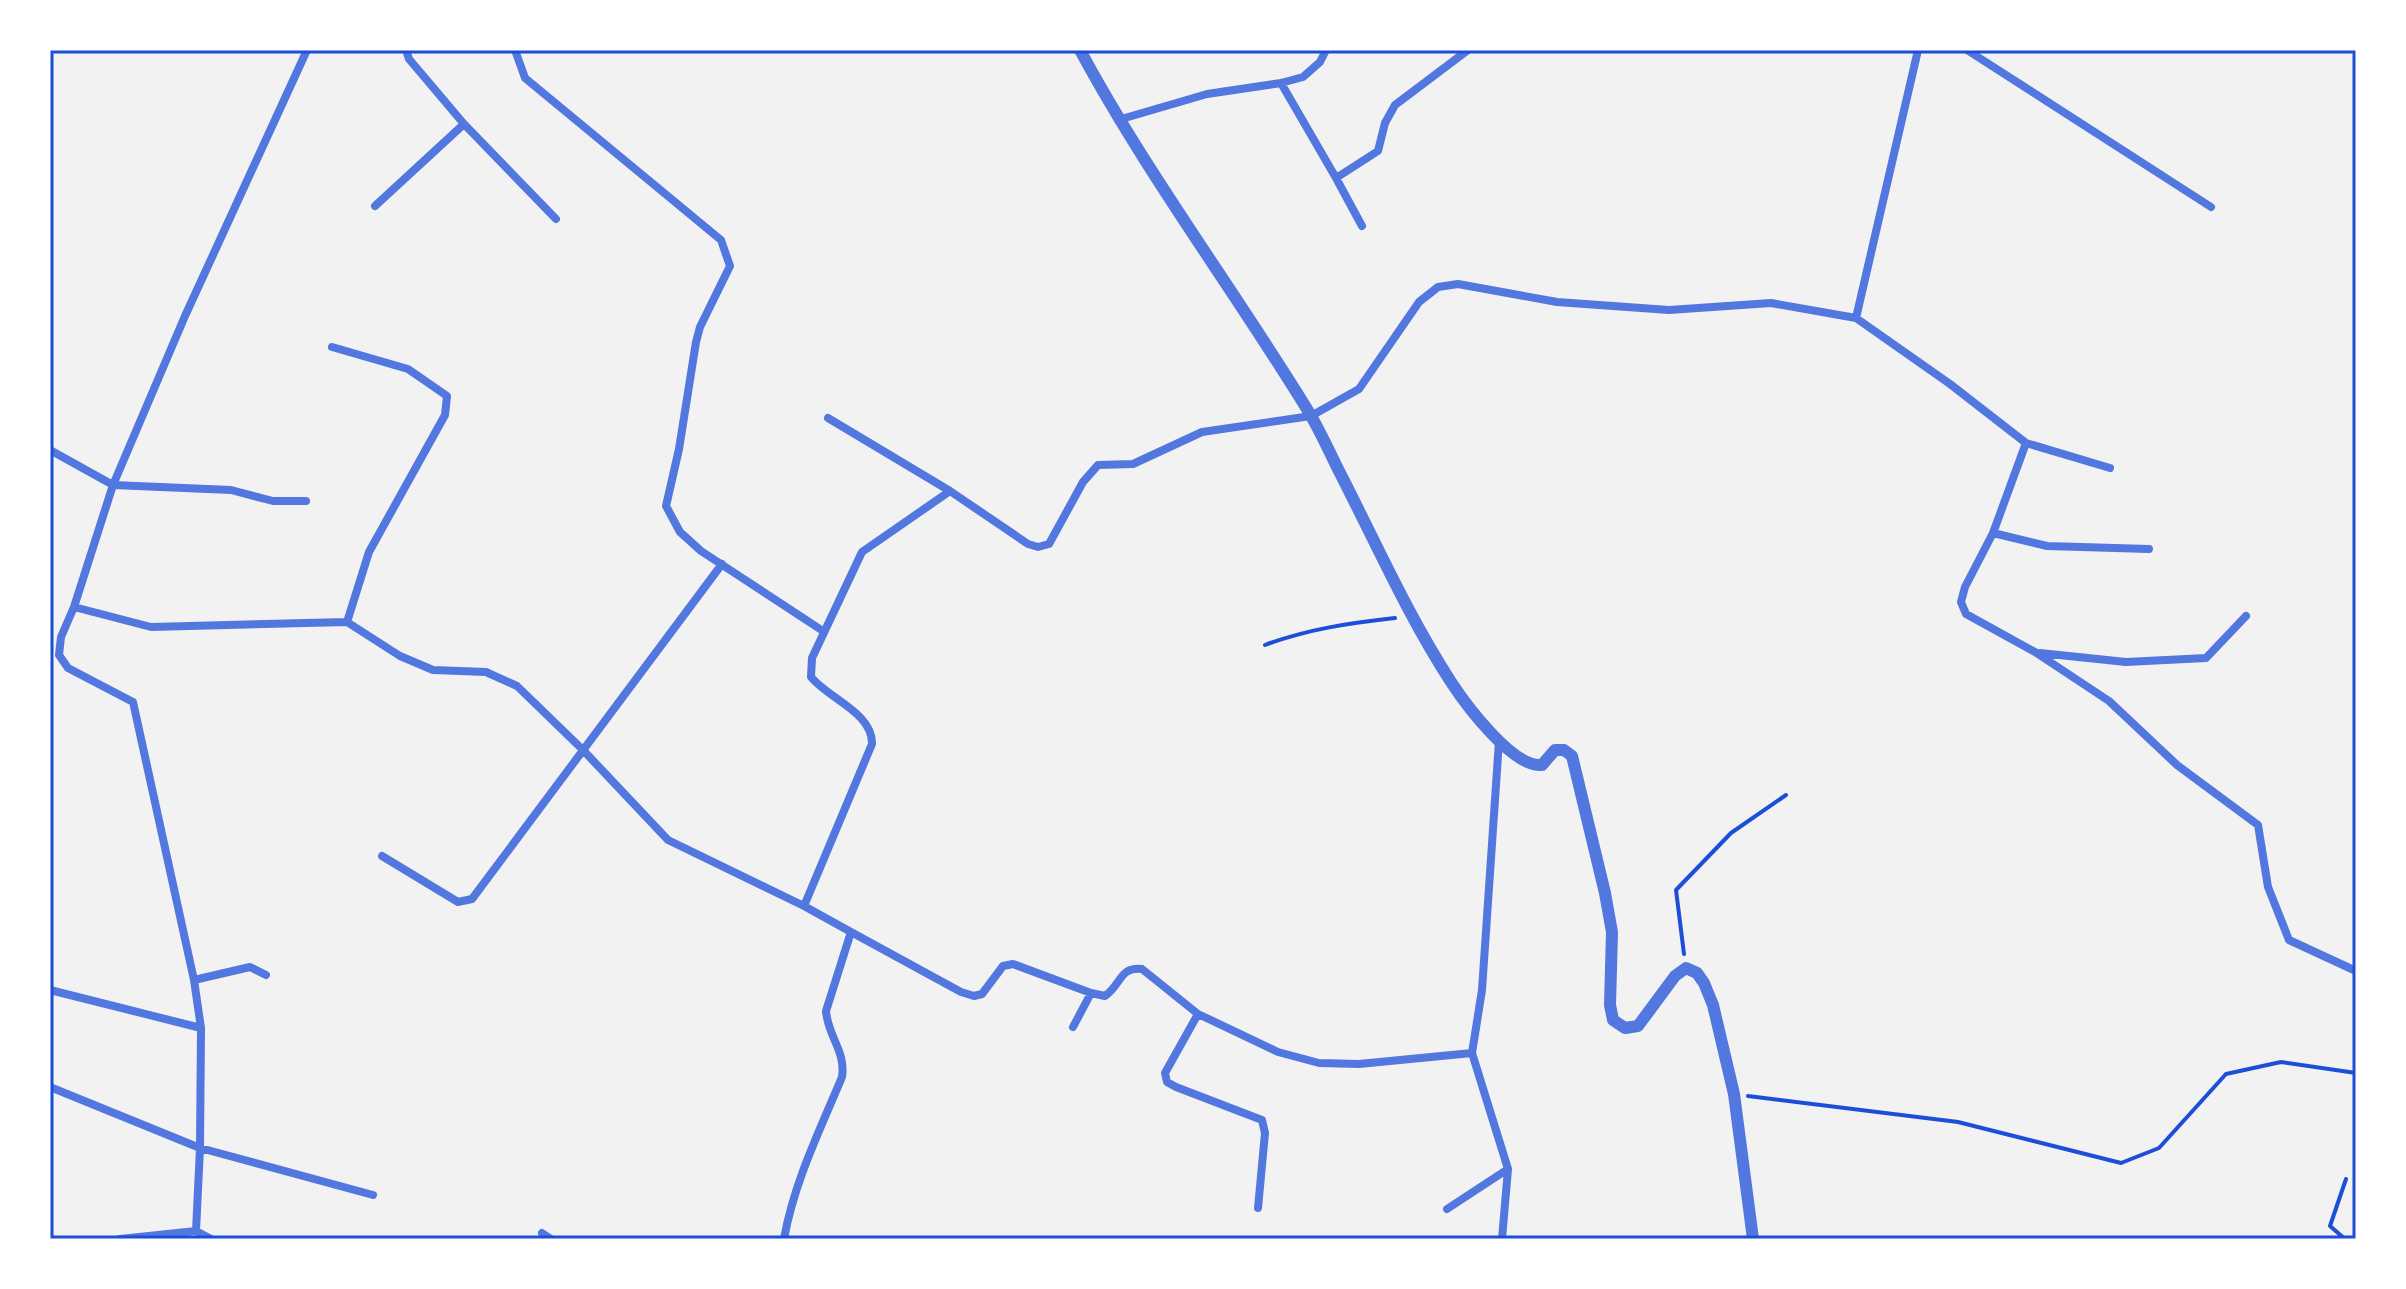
<svg xmlns="http://www.w3.org/2000/svg" width="2406" height="1289" font-family="'Space Grotesk',sans-serif">
<style>
.lines{fill:none;stroke-linecap:round;stroke-linejoin:round}
.path{stroke:#1d4ed8;stroke-width:4}
.minor{stroke:#5277de;stroke-width:8}
.tertiary{stroke:#5277de;stroke-width:12}
.neatline{fill:none;stroke:#1d4ed8;stroke-width:3}
</style>
<rect width="100%" height="100%" fill="#f2f2f2"/>
<g class="lines">
<path class="path" d="M1265,645C1308,629 1350,623 1395,618
M1684,954L1676,890L1731,833L1786,795
M1748,1096L1958,1122L2121,1163L2159,1148L2226,1074L2281,1062L2356,1073
M2345,1239L2330,1226L2346,1179"/>
<path class="minor" d="M406,50L409,59L464,124L556,219
M515,50L525,78L721,240L730,266L700,327L696,342L679,449L666,506L680,532L701,551L823,631
M1967,50L2211,207
M1281,83L1336,178
M1118,120L1207,94L1281,83L1303,77L1320,62L1326,50
M375,206L464,124
M1362,226L1336,178L1378,151L1385,123L1395,105L1468,50
M1856,318L1950,384L2026,443L2110,468
M332,347L408,369L447,396L445,415L369,552L347,622
M828,418L950,491L1028,544L1038,547L1049,544L1083,482L1098,465L1133,464L1202,432L1311,416L1359,389L1419,302L1438,287L1458,284L1557,302L1669,310L1771,303L1856,318L1918,50
M2026,443L1993,533L1965,587L1961,602L1966,614L2035,652L2109,701L2177,765L2258,825L2268,887L2289,940L2356,971
M50,450L113,485L231,490L273,501H306
M1993,533L2047,546L2149,549
M74,607L151,627L347,622L400,656L433,670L486,672L517,686L582,749L668,840L804,906L851,932L826,1011C828,1037 846,1051 842,1077C820,1130 794,1182 784,1239
M2040,653L2126,662L2206,658L2246,616
M1499,741L1482,990L1472,1053L1508,1169L1502,1239
M382,856L458,902L472,899L722,564
M804,906L872,744C873,713 829,699 811,677L812,658L862,552L950,491
M851,932L961,992L974,996L982,994L1003,966L1013,964L1091,993L1105,996C1121,985 1120,966 1142,969L1198,1014L1278,1052L1319,1063L1359,1064L1472,1053
M194,980L250,967L266,975
M50,990L201,1028
M1198,1014L1165,1073L1167,1082L1176,1087L1262,1120L1265,1133L1258,1208
M1073,1027L1091,993
M50,1087L200,1148L373,1195
M1447,1209L1508,1169
M196,1231L200,1148L201,1028L194,980L133,702L68,668L59,655L61,637L74,607L113,485L185,316L307,50
M196,1231L211,1239
M542,1233L551,1239
M120,1239L196,1231"/>
<path class="tertiary" d="M1080,50C1148,176 1235,291 1310,414C1321,433 1330,453 1340,473C1376,543 1408,616 1451,682C1466,705 1513,768 1542,765L1555,750H1564L1572,756L1605,893L1612,932L1610,1005L1613,1020L1625,1028L1638,1026L1675,976L1686,968L1697,973L1704,983L1713,1005L1734,1094L1753,1239"/>
</g>
<rect width="2406" height="1289" fill="none" stroke="#ffffff" stroke-width="104"/>
<rect x="52" y="52" width="2302" height="1185" class="neatline"/>
</svg>
